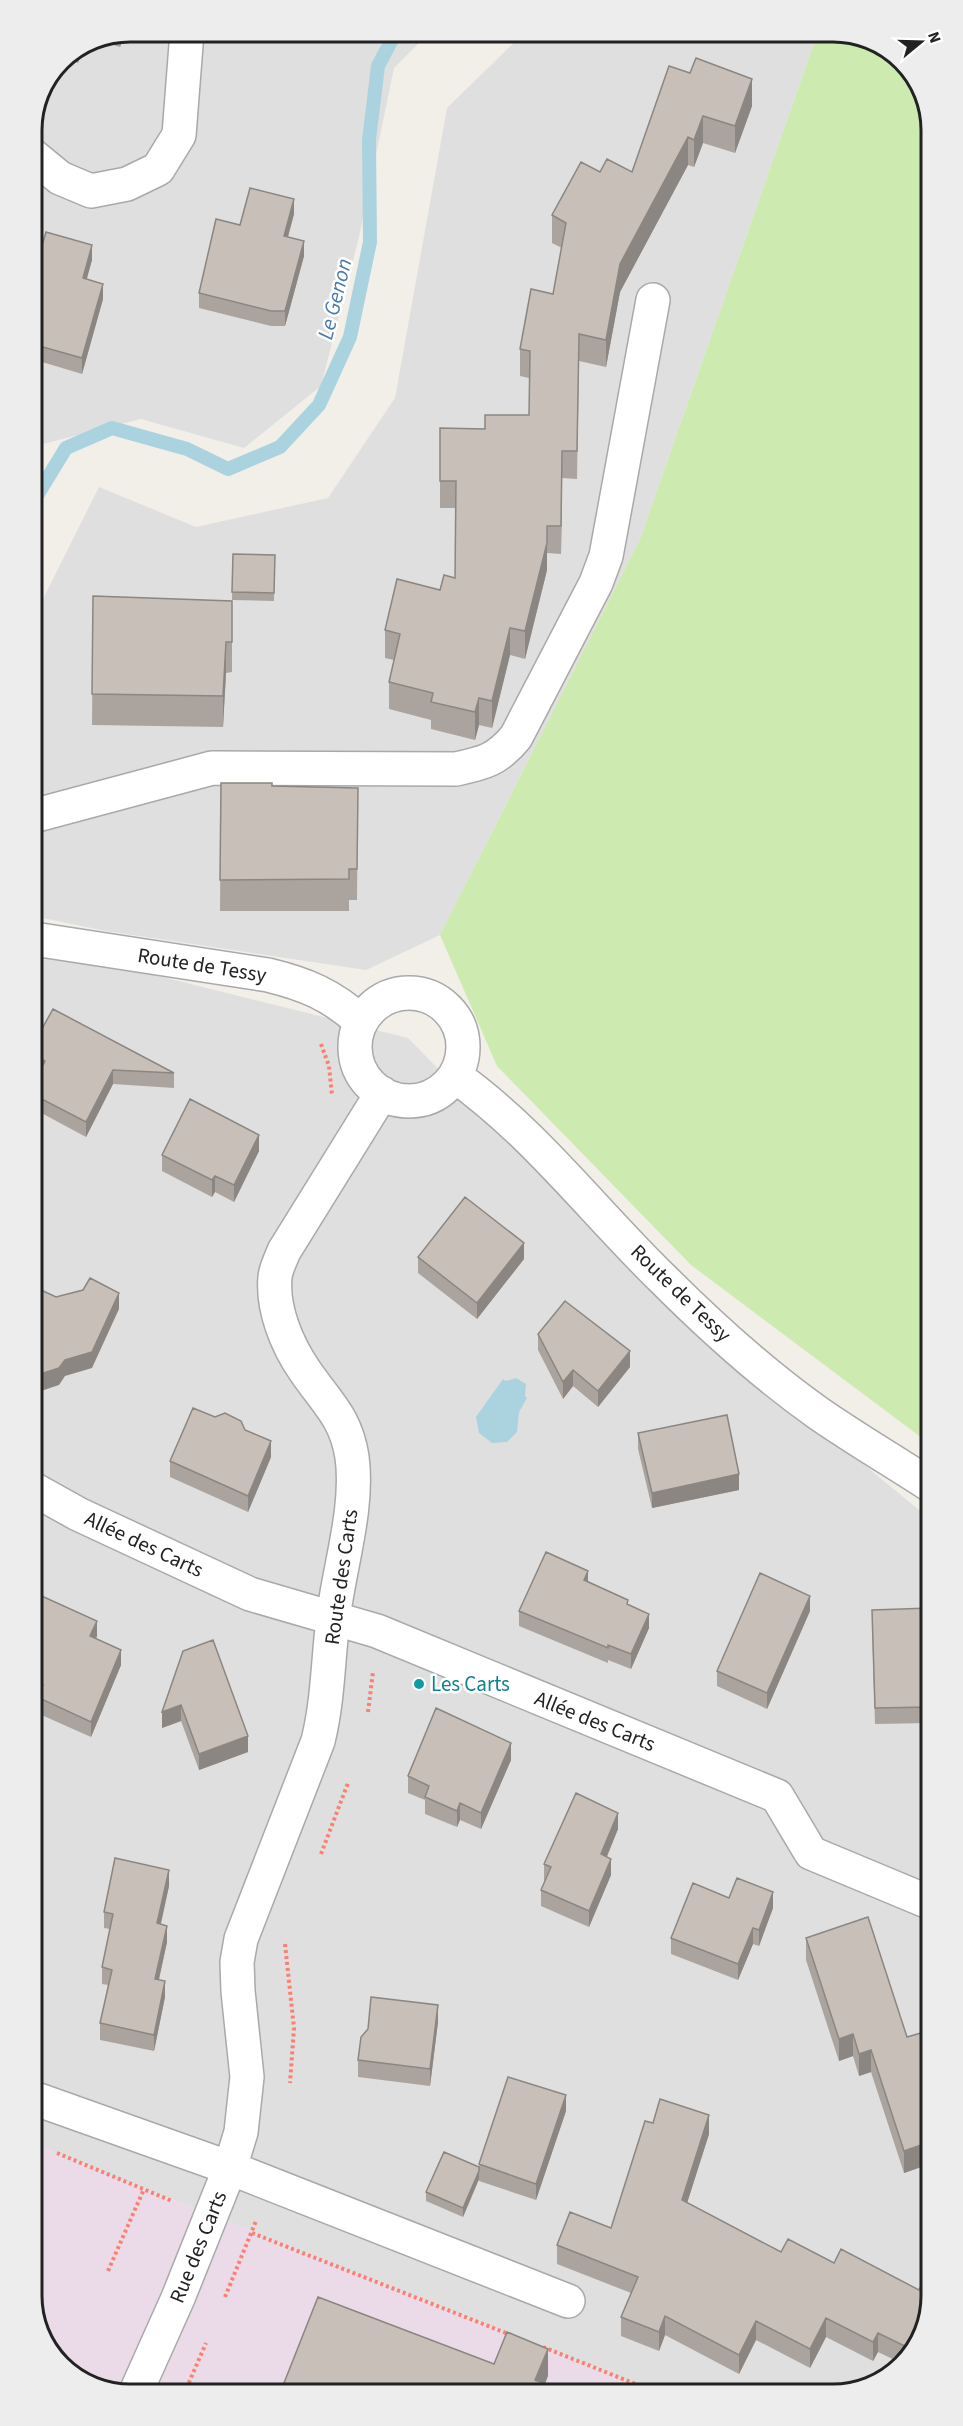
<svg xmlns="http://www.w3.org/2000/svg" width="963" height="2426" font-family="'Source Sans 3',sans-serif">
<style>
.residential{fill:#e0dfdf}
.industrial{fill:#ebdbe8}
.grass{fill:#cdebb0}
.water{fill:#aad3df}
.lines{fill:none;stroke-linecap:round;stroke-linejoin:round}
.stream{stroke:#aad3df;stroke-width:14}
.minor-casing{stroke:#a9a9a9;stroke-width:36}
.path{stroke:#fa8072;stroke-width:4;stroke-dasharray:3 3;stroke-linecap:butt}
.minor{stroke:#fff;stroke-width:33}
.wall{fill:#aba49e}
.shaded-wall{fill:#8b8681}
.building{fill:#c7bfb8;stroke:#8b8681;stroke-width:1.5}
.culture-dot{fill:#0f9aa8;stroke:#fff;stroke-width:2}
.labels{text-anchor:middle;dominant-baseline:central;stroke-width:5;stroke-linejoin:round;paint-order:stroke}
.street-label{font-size:21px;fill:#222;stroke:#fff}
.culture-label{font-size:21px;fill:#0d838f;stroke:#fff;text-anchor:start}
.water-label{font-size:22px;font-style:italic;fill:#4a7aab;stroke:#fff}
.rim{fill:none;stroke:#222;stroke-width:3}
</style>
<rect width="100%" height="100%" fill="#f2efe9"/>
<path class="residential" d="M130,32H430L394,68L359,237L321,386L244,448L141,419L39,445L32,441V124L61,60Z
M525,32H818L640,539L440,935L366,970L106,931L33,916V619L99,487L196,527L328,498L395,398L447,108Z
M34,945L408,1038L671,1306L930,1519L931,2296L911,2356L864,2389L654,2391L36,2145Z"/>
<path class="industrial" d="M36,2145L654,2391L123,2394L70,2374L37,2327Z"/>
<path class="grass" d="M818,32H840L893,52L926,99L930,1444L691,1265L497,1066L440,935L640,539Z"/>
<path class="water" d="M516,1378L526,1384L525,1396L527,1398L519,1412L517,1432L507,1442L492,1443L479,1433L476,1417L503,1379L506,1381Z"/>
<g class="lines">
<path class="stream" d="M33,502L66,448L112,428L187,449L228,469L280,447L319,405L350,337L370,242L369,140L378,66L396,32"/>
<g class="minor-casing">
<path id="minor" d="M32,155L60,178L91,191L127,184L158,169L179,135L187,32
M33,816L212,768L456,769C484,763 497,760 516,737L596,583L606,556L653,300
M34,939L268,975C305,984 332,995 360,1021
M355 1047a54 54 0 1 1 108 0a54 54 0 1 1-108 0Z
M455,1076C535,1133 593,1211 663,1279C711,1327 763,1374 818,1413C854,1438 893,1461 930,1485
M35,1490L78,1514L250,1594L377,1631L777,1796L811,1853L931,1903
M36,2099L230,2168L568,2301
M135,2394L178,2298L230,2168L241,2132L247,2077L238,1991L237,1962L241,1939L318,1741C328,1701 328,1660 333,1619C339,1568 359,1508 352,1457C346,1417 326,1402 305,1371C287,1345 272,1309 275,1277C276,1268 281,1259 284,1251L382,1093"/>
</g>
<path class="path" d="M321,1044L329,1066L332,1095
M368,1712L373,1672
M321,1854L348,1783
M285,1944L294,2028L290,2083
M57,2153L172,2201
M252,2233L511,2335
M108,2271L144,2189
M225,2297L256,2221
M543,2347L653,2391
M184,2394L206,2343"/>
<use href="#minor" class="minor"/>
</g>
<path class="wall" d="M124,34L120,47L103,42Z
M81,52L78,63L63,59Z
M669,66L752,106L735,153L703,143L694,167L688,165L620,292L606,367L579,361L577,479L562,478L561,554L547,553V570L525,659L510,655L492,728L479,725L475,740L431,729V720L389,709V682L394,660L385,658V630L455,578L456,508H440V428L485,429L529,415V378L520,376V349L553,294L562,248L552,243V215L600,172H632Z
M294,214L288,237L304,256L285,326H271L199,308V293L240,225Z
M92,260L86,279L103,299L82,374L32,359V264L36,266Z
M233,554L275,555L274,601L232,600Z
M93,596L232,601V672L226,673L223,727L92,725Z
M221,783L272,786L358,788L357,900H349V911H220Z
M34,1043L174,1073V1088L113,1084L86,1137L34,1109V1084L39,1073L34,1070Z
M259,1151L234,1202L215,1192L212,1197L162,1171V1155Z
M418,1257L524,1259L477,1319L418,1273Z
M538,1334L630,1367L598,1407L573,1386L563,1399L538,1350Z
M245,1430L271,1457L248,1512L170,1477V1461Z
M638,1433L739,1490L652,1508L638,1449Z
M588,1582L628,1604L649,1628L631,1669L608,1660V1663L519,1626V1611Z
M35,1593L97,1636L96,1639L121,1665L91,1737L37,1713V1698L35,1697Z
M930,1608V1723L875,1724L872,1626Z
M810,1611L767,1709L717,1686V1671Z
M183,1651L248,1752L199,1770L181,1721L162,1728Z
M511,1760L481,1829L460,1820L457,1827L425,1814V1800L408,1793V1776Z
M618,1829L607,1857L611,1875L589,1927L541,1906V1890L545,1881L544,1880V1864Z
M169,1886L161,1924L167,1942L159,1980L165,1997L154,2051L100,2040V2023L108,1985L102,1984V1967L110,1929L104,1928V1912Z
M729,1898L773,1908L759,1946L753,1944L738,1980L671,1954V1938Z
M806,1938L907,2037L931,2030V2186L924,2166L904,2173L871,2072L859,2076L853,2056L839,2061L806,1960Z
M438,2022L430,2086L358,2077V2060Z
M566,2111L536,2200L479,2181V2179L463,2217L426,2201V2192L479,2167V2164Z
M653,2123L709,2134L687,2203L781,2252L834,2263L932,2296L911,2356L901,2363L878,2352L873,2361L826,2337L810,2368L756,2340L739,2374L665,2335L659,2351L621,2336V2317L631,2293L557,2264V2245L611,2228Z"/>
<path class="shaded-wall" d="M124,34L120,47V35Z
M81,52L78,63V53Z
M752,79V106L735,153V126Z
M703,116V143L694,167V140Z
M688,137V165L620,292L606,367V340L620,264Z
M294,199V214L284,251V236Z
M304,241V256L285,326V311Z
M92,245V260L83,293V278Z
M103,284V299L82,374V358Z
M562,451V478L561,554V526Z
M547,526V570L525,659V631Z
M510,628V655L492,728V701Z
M226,642V673L223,727V696Z
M479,698V725L475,740V712Z
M113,1070V1084L86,1137V1122Z
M259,1135V1151L234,1202V1185Z
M215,1176V1192L212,1197V1180Z
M524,1243V1259L477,1319V1303Z
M119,1293V1309L92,1368L65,1376L59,1385L35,1393L34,1376L65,1360Z
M630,1351V1367L598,1407V1391Z
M573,1370V1386L563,1399V1382Z
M271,1441V1457L248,1512V1496Z
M739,1474V1490L652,1508V1493Z
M588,1571V1585L584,1580Z
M810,1596V1611L767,1709V1693Z
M649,1614V1628L631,1669V1654Z
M97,1621V1636L90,1651V1636Z
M121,1650V1665L91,1737V1722Z
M181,1705V1721L162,1728V1712Z
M248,1736V1752L199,1770V1754Z
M511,1743V1760L481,1829V1813Z
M460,1803V1820L457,1827V1811Z
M618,1813V1829L601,1870V1854Z
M611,1859V1875L589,1927V1911Z
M169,1870V1886L157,1940V1923Z
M773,1892V1908L759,1946V1930Z
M167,1926V1942L155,1996V1979Z
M753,1928V1944L738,1980V1964Z
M165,1981V1997L154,2051V2035Z
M438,2005V2022L430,2086V2069Z
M853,2034V2056L839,2061V2039Z
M871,2050V2072L859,2076V2054Z
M566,2095V2111L536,2200V2184Z
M709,2115V2134L682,2219V2200Z
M924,2144V2166L904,2173V2151Z
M479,2171V2179L463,2217V2208Z
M665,2316V2335L659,2351V2332Z
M826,2318V2337L810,2368V2349Z
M756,2321V2340L739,2374V2355Z
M878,2333V2352L873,2361V2342Z
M548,2349V2376L542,2392L535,2380Z"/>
<path class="building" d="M696,58L752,79L735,126L703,116L694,140L688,137L620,264L606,340L579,334L577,451H562L561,526H547V543L525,631L510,628L492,701L479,698L475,712L431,702L433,693L389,682L400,634L385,630L397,579L440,590L444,575L455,578L456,481H440V428L485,429V415H529L530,351L520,349L531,289L553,294L566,223L552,215L581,162L600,172L607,159L632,172L669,66L690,73Z
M250,188L294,199L284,236L304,241L285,311H271L199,293L216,219L240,225Z
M46,232L92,245L83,278L103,284L82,358L32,344V264L36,266Z
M233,554L275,555L274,593L232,592Z
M93,596L232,601V642H226L223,696L92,694Z
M221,783H272V786L358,788L357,869H349V879L220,880Z
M53,1009L174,1073L113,1070L86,1122L34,1095V1084L45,1061L34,1055V1043Z
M190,1099L259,1135L234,1185L215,1176L212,1180L162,1155Z
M465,1197L524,1243L477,1303L418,1257Z
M90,1278L119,1293L92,1352L65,1360L59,1368L34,1376V1298L39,1289L56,1297L83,1290Z
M565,1301L630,1351L598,1391L573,1370L563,1382L538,1334Z
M193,1408L215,1417L225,1413L241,1421L245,1430L271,1441L248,1496L170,1461Z
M727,1415L739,1474L652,1493L638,1433Z
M546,1552L588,1571L584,1580L628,1600L627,1604L649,1614L631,1654L608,1645V1648L519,1611Z
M760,1573L810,1596L767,1693L717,1671Z
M35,1593L97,1621L90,1636L121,1650L91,1722L37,1697L43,1685L35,1682V1620L39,1612H35Z
M930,1608V1707L875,1708L872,1610Z
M213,1640L248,1736L199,1754L181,1705L162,1712L183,1651Z
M436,1708L511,1743L481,1813L460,1803L457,1811L425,1797L429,1786L408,1776Z
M576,1793L618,1813L601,1854L611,1859L589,1911L541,1890L551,1867L544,1864Z
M115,1858L169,1870L157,1923L167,1926L155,1979L165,1981L154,2035L100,2023L112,1970L102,1967L113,1914L104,1912Z
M737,1878L773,1892L759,1930L753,1928L738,1964L671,1938L693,1883L729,1898Z
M868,1917L907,2037L931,2030V2163L924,2144L904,2151L871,2050L859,2054L853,2034L839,2039L806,1938Z
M371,1997L438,2005L430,2069L358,2060L361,2037L368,2029Z
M508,2077L566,2095L536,2184L479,2164Z
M660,2099L709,2115L682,2200L781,2252L788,2239L834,2263L841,2249L919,2290L925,2277L931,2280L932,2296L913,2350L878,2333L873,2342L826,2318L810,2349L756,2321L739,2355L665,2316L659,2332L621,2317L638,2277L557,2245L570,2212L611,2228L645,2121L653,2123Z
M444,2152L479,2167V2171L463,2208L426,2192Z
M318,2297L494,2364L507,2332L548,2349L535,2380L564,2391L280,2393Z"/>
<circle class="culture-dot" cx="419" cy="1684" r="6"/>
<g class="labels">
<g class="street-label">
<text transform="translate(202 965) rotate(9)">Route de Tessy</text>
<text transform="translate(681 1293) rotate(44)">Route de Tessy</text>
<text transform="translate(144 1544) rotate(25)">Allée des Carts</text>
<text transform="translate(341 1577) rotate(-82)">Route des Carts</text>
<text transform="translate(595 1721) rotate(22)">Allée des Carts</text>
<text transform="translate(198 2247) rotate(-68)">Rue des Carts</text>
</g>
<g class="culture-label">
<text x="431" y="1684">Les Carts</text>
</g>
<g class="water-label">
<text transform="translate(335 299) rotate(-76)">Le Genon</text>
</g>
</g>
<path d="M0 0H963V2426H0ZM130 42H833A88 88 0 0 1 921 130V2296A88 88 0 0 1 833 2384H130A88 88 0 0 1 42 2296V130A88 88 0 0 1 130 42Z" fill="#ededed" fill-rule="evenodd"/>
<path class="rim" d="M130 42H833A88 88 0 0 1 921 130V2296A88 88 0 0 1 833 2384H130A88 88 0 0 1 42 2296V130A88 88 0 0 1 130 42Z"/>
<g transform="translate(921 42) rotate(71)" stroke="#ffffff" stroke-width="4.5" paint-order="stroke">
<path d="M0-4.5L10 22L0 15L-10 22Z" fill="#222222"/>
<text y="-9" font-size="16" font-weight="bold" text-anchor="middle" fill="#222222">N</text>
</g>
</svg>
